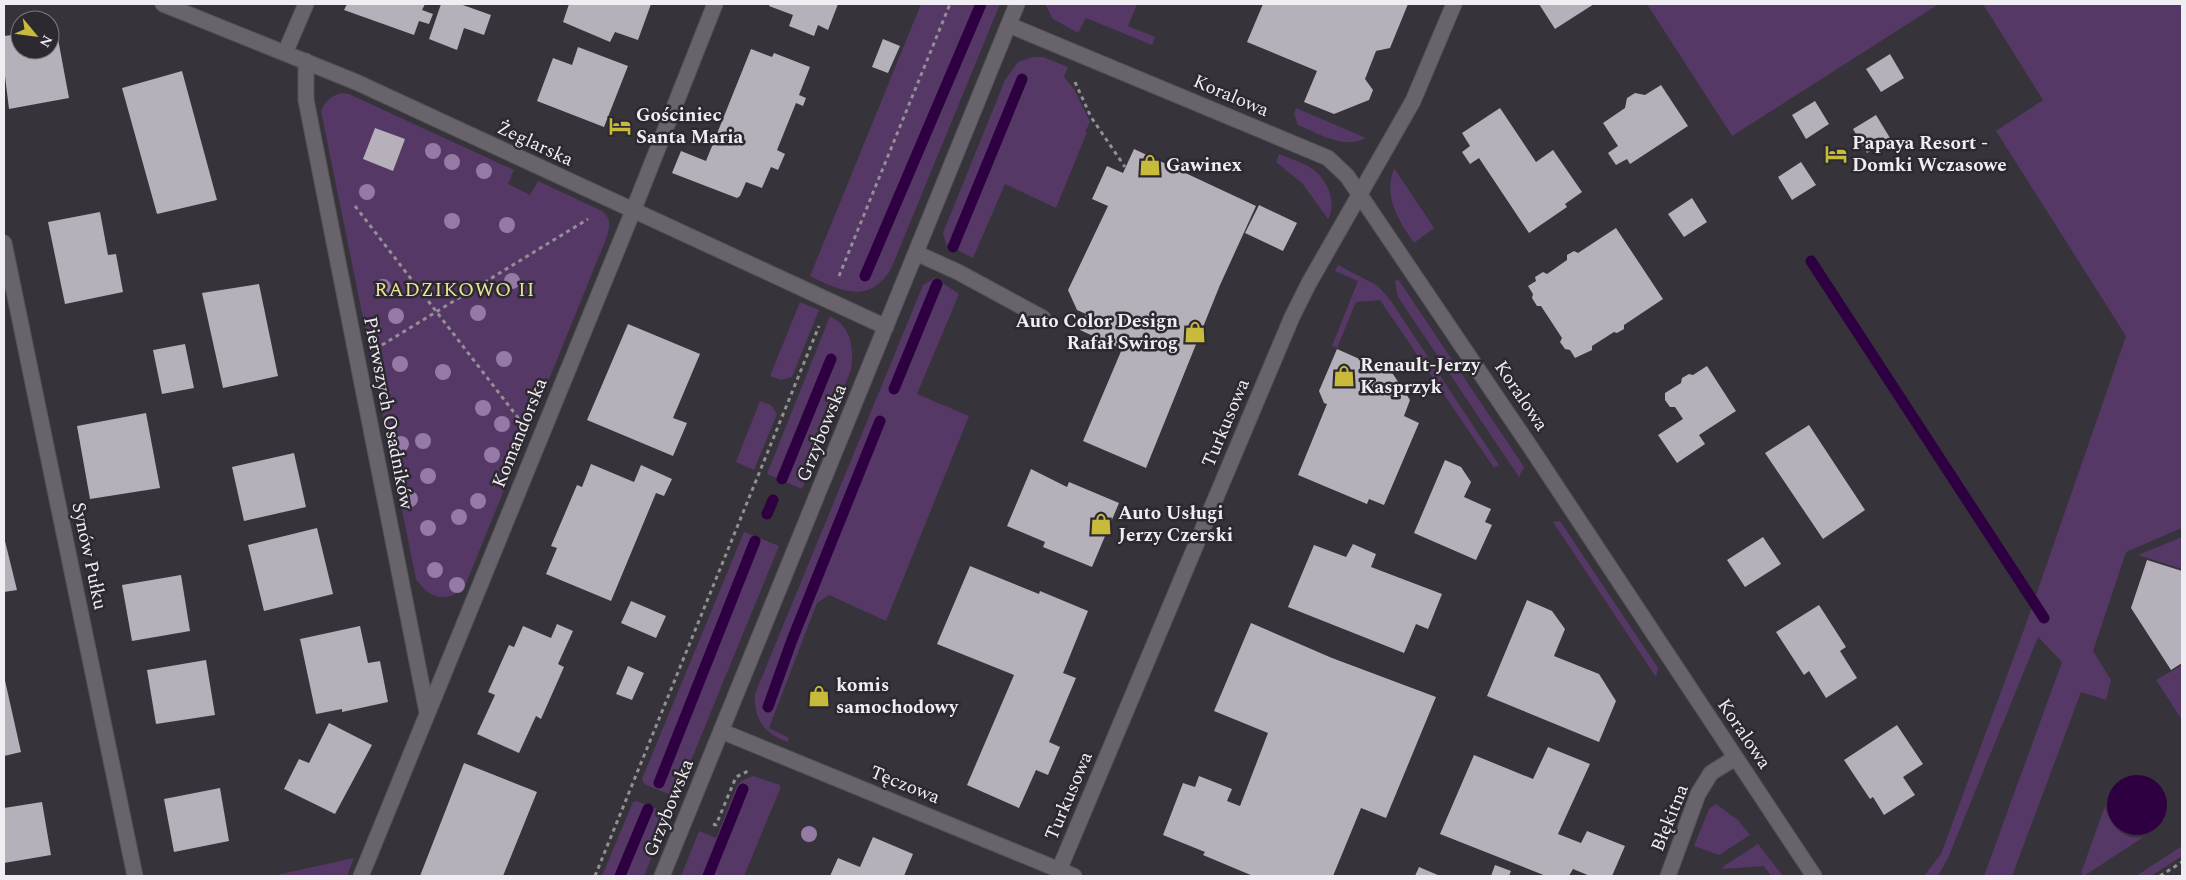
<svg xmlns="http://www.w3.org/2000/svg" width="2186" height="880" font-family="Spectral,serif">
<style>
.green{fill:#553865}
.water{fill:#2e0041}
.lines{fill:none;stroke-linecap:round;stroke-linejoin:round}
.stream{stroke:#2e0041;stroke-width:11}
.building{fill:#b5b0b9}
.minor-casing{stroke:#565258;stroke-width:17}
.path{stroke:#928f95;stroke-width:3;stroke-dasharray:4 4;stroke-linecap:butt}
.minor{stroke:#69646c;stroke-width:15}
.tree{fill:#967aa6}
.labels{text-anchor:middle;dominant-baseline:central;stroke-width:5;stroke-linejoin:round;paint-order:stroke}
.street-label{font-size:19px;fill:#f1eef3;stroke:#2d2930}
.poi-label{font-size:19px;font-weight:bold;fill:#f1eef3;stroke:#2d2930;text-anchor:start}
.neighbourhood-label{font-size:20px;letter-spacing:1px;fill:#ece495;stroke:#2d2930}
</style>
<rect width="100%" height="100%" fill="#37333a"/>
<path class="green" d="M921,4H1000L891,269C869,305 840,291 810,276Z
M1045,4H1137L1128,26L1155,37L1152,45L1086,18L1078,33L1053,19Z
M1647,4H1939L1732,136Z
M1983,4H2182V528L2126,552L2093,651L2111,680L2106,700L2081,692L2012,876H1984L2062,662L2038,637L1948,858L1938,876H1924L1941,854L2026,624L2126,336L1996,131L2043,100Z
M1033,57H1043L1068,67L1064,77L1074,89L1090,122L1085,132H1087L1056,208L1005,184L973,258L946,244L943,233L1005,80L1018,62Z
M341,93L349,94L514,170L508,184L530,195L538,181L602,211C612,219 610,227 606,239L465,586C448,604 429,599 416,579L321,111C325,101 331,96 341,93Z
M1296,108L1366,138C1344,150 1320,134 1298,125L1294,114Z
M1279,154C1290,159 1305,163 1314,170C1328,181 1337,203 1328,219L1302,183L1276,162Z
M1394,168L1434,228L1414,243C1398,220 1383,197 1394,168Z
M1338,265L1378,286L1391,301L1499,465L1494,468L1380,300L1356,302L1337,348L1332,346L1358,281L1335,271Z
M935,278L959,294L917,394L969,416L886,621L829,595L817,603L769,728L789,738L788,742C765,734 753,719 755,694L923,285Z
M1398,279L1524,467L1519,477L1398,297L1395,282Z
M800,302L819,310L792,377L781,380L770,376Z
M830,316C852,327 854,348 851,370L802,489L767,474Z
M760,401L771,405L777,414L754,470L736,462Z
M1560,521L1658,668L1656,677L1553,522Z
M744,532L779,546L676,797L644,784L642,779Z
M2182,537V569L2138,555Z
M2182,665V720L2156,680Z
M753,776L780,785V789L744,876H681L699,831L716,838L737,786L741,781Z
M637,801L669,814L644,876H602L633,802Z
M1716,804L1738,820L1750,835L1719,855L1694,846L1709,809Z
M2105,806C2108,824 2125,843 2145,836L2084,876L2081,873Z
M1758,844L1783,876H1771L1764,866L1722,869L1724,866Z
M2182,846V856L2151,876H2136Z
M354,858L347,876H272Z"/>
<path class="water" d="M2107 805a30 30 0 1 1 60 0a30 30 0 1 1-60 0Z"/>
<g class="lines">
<path class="stream" d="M953,247L1022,79
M1811,261L2044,618
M865,276L981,4
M894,389L937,284
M782,479L831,359
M767,514L773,500
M768,707L792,640L880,421
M659,783L755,541
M620,876L648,809
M708,876L743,789"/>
</g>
<path class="building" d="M347,4H425L422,10L433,14L429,24L419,21L414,35L344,10Z
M441,4H460L491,15L484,35L464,28L457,50L429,39Z
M569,4H651L638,40L615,32L610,42L563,22Z
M770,4H838L828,30L818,25L814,36L789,26L793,15L769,6Z
M1263,4H1408L1390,48L1376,51L1365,79L1373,90L1369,100L1334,114L1304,102L1317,71L1247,42Z
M1539,4H1594L1555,29Z
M56,28L69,98L9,109L4,68V36L20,34V50H50V29Z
M883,39L900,46L888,73L872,67Z
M578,47L628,66L604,127L537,101L553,58L572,65Z
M751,49L772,57L774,53L810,67L799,95L806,98L803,106L796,103L777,150L785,154L778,170L771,167L762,188L746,182L740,196L737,198L672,173L681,151L706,161Z
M1890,54L1904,78L1881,92L1866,69Z
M182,71L217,200L157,214L122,88Z
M1661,85L1688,126L1630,164L1627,159L1616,165L1608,153L1618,146L1603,123L1625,108L1627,98L1635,93L1645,95Z
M1815,101L1829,124L1806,139L1792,115Z
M1500,108L1536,162L1553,150L1582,192L1565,204L1567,207L1529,233L1479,158L1470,164L1462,152L1470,146L1462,133Z
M1876,115L1890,138L1867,153L1853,129Z
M375,128L405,139L393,171L363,159Z
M1134,149L1256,206L1220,285L1146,468L1083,441L1122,349L1080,330L1086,314L1077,310L1068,290L1108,206L1092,199L1107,166L1123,173Z
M1801,162L1816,185L1792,200L1778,177Z
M1692,198L1707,222L1684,237L1668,214Z
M1259,205L1297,223L1283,251L1245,233Z
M100,212L108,255L116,254L123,292L65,304L48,222Z
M1616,228L1663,299L1624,325V329L1617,333L1614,332L1592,346V350L1575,358L1570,350L1565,349L1560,342L1562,338L1541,306H1537L1532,298L1533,294L1528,286L1536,281L1535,277L1543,272L1547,274L1567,260V255L1574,251L1578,253Z
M259,284L278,376L223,388L202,293Z
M628,324L700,354L673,418L687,423L673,456L587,420Z
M185,344L194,388L162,394L153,350Z
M1337,349L1393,374L1410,400L1404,416L1419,423L1384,505L1369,499L1367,504L1298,475L1327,404L1324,403L1319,391Z
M1707,366L1736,411L1699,435L1705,444L1677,463L1658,435L1683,419L1675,407H1670L1665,400V393L1681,383L1682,378L1689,374L1693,375Z
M146,413L160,488L90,499L77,426Z
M1809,425L1865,510L1823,539L1765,453Z
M294,453L306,507L244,521L232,467Z
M1445,460L1461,467L1471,482L1464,497L1491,509L1485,522L1492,525L1476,560L1414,533Z
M591,464L634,482L641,465L672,479L664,496L656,493L611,601L546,574L557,548L551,546L577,485L582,487Z
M1031,469L1067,487L1069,482L1119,503L1092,567L1043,547L1045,542L1007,526Z
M317,528L333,594L264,611L248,545Z
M4,537L17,590L4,592Z
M1763,537L1781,564L1745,587L1727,560Z
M1353,544L1376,554L1371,567L1442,594L1428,629L1416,624L1404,653L1288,607L1314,545L1346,557Z
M2147,560L2182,571V663L2171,670L2131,608Z
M970,566L1039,594L1040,591L1088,611L1063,673L1076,678L1049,742L1060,747L1048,775L1036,770L1019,808L967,785L1014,675L937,644Z
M181,575L190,631L132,641L122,585Z
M1527,600L1552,611L1565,629L1554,656L1599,674L1616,701L1599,742L1487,696Z
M631,601L666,616L656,638L621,623Z
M1819,605L1846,647L1840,651L1857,678L1826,698L1809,671L1804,675L1776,632Z
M1251,623L1332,658L1436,697L1386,818L1361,808L1333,876H1253L1203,855L1205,852L1163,835L1183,783L1195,787L1199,776L1232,789L1227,801L1240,806L1268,733L1214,711Z
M557,624L573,631L558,664L564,667L541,719L536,716L519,753L477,734L495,695L488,692L509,645L514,647L523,626L551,638Z
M360,626L368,663L380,661L388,702L342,712V709L316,714L300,639Z
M206,660L215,715L156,724L147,670Z
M628,666L644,673L632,700L616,694Z
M4,676L21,752L4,756Z
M329,723L372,745L335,814L284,789L299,759L309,763Z
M1897,725L1923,764L1903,777L1915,795L1884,815L1873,797L1870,799L1844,760Z
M1548,747L1590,764L1558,834L1581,843L1587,831L1625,846L1612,876H1590L1573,869L1569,876H1546L1440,834L1474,755L1533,779Z
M464,763L537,792L503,876H420Z
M220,788L229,841L174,852L164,799Z
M42,802L51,855L4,863V808Z
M873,837L913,854L904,876H830L838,858L860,867Z
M1495,865L1511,871L1509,876H1491Z
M1419,867L1440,876H1415Z"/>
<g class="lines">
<g class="minor-casing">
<path id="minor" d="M163,4L356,82L886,327
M1009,25L1328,158L1347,176L1529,445L1814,876
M285,53L306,4
M306,61V100L427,712
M4,243L135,876
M916,253L958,272L1043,318
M721,731L1074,876
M1059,870L1292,317L1309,283L1413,101L1454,4
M361,876L633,211L715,4
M662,876L1017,4
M1668,876L1698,794L1711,773L1735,758"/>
</g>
<path class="path" d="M1075,82L1091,117L1125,167
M355,206L519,419
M839,276L950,4
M382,345L588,219
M713,824L716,825L736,777L748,771
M595,876L819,326
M2160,876L2182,862"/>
<use href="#minor" class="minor"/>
</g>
<g class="tree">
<circle cx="433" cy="151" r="8"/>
<circle cx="452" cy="162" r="8"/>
<circle cx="484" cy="171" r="8"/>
<circle cx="367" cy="192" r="8"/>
<circle cx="452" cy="221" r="8"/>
<circle cx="507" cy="225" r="8"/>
<circle cx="512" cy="281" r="8"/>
<circle cx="383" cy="287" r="8"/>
<circle cx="478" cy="313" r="8"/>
<circle cx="396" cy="316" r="8"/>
<circle cx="504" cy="359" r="8"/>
<circle cx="400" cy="364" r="8"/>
<circle cx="443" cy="372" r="8"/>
<circle cx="483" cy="408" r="8"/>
<circle cx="502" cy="424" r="8"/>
<circle cx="423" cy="441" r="8"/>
<circle cx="401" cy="444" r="8"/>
<circle cx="492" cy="455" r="8"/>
<circle cx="428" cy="476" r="8"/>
<circle cx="410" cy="499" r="8"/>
<circle cx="478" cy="501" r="8"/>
<circle cx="459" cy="517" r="8"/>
<circle cx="428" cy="528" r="8"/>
<circle cx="435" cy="570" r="8"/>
<circle cx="457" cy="585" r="8"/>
<circle cx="809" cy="834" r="8"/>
</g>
<defs>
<g id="hotel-bare" transform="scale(1.725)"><path d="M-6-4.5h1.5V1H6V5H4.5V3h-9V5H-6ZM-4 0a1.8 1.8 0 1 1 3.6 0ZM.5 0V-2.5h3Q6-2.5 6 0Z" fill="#c8bb3b" stroke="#2d2930" stroke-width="2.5" paint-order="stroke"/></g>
<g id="shop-bare" transform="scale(1.725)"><path d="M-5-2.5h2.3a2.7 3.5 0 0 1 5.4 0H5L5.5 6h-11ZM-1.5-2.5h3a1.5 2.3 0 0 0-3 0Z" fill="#c8bb3b" stroke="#2d2930" stroke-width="2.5" paint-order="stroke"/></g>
</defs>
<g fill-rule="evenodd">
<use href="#hotel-bare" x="620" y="126"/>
<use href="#hotel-bare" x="1836" y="154"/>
<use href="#shop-bare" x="1150" y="165"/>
<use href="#shop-bare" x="1195" y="332"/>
<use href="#shop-bare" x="1344" y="376"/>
<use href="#shop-bare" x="1101" y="524"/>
<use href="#shop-bare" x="819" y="696"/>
</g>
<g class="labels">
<g class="street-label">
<text transform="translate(1231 96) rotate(23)">Koralowa</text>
<text transform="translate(535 144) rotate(25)">Żeglarska</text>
<text transform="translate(1521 396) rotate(56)">Koralowa</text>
<text transform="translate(388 413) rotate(79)">Pierwszych Osadników</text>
<text transform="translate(1226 423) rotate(-67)">Turkusowa</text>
<text transform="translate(520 433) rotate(-68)">Komandorska</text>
<text transform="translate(822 433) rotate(-68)">Grzybowska</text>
<text transform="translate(89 556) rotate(78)">Synów Pułku</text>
<text transform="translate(1744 734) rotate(56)">Koralowa</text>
<text transform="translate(905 785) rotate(22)">Tęczowa</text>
<text transform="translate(1069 796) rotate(-67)">Turkusowa</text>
<text transform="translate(669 808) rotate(-68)">Grzybowska</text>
<text transform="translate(1670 818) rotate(-68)">Błękitna</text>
</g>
<g class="poi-label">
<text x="636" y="115">Gościniec<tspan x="636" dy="22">Santa Maria</tspan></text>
<text x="1852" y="143">Papaya Resort -<tspan x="1852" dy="22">Domki Wczasowe</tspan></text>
<text x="1166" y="165">Gawinex</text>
<text x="1178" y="321" text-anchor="end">Auto Color Design<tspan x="1178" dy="22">Rafał Swirog</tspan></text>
<text x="1360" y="365">Renault-Jerzy<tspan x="1360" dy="22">Kasprzyk</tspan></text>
<text x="1118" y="513">Auto Usługi<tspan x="1118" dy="22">Jerzy Czerski</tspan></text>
<text x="836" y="685">komis<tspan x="836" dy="22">samochodowy</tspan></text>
</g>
<g class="neighbourhood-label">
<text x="455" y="290">RADZIKOWO II</text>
</g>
</g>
<rect width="2186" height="880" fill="none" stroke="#f1eef3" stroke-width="10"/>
<g transform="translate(35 35) rotate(119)"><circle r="24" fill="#2d2930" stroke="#7b787e"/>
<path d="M0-4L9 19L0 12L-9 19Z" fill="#c8bb3b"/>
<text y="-8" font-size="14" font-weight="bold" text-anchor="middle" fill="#f1eef3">N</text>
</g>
</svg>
